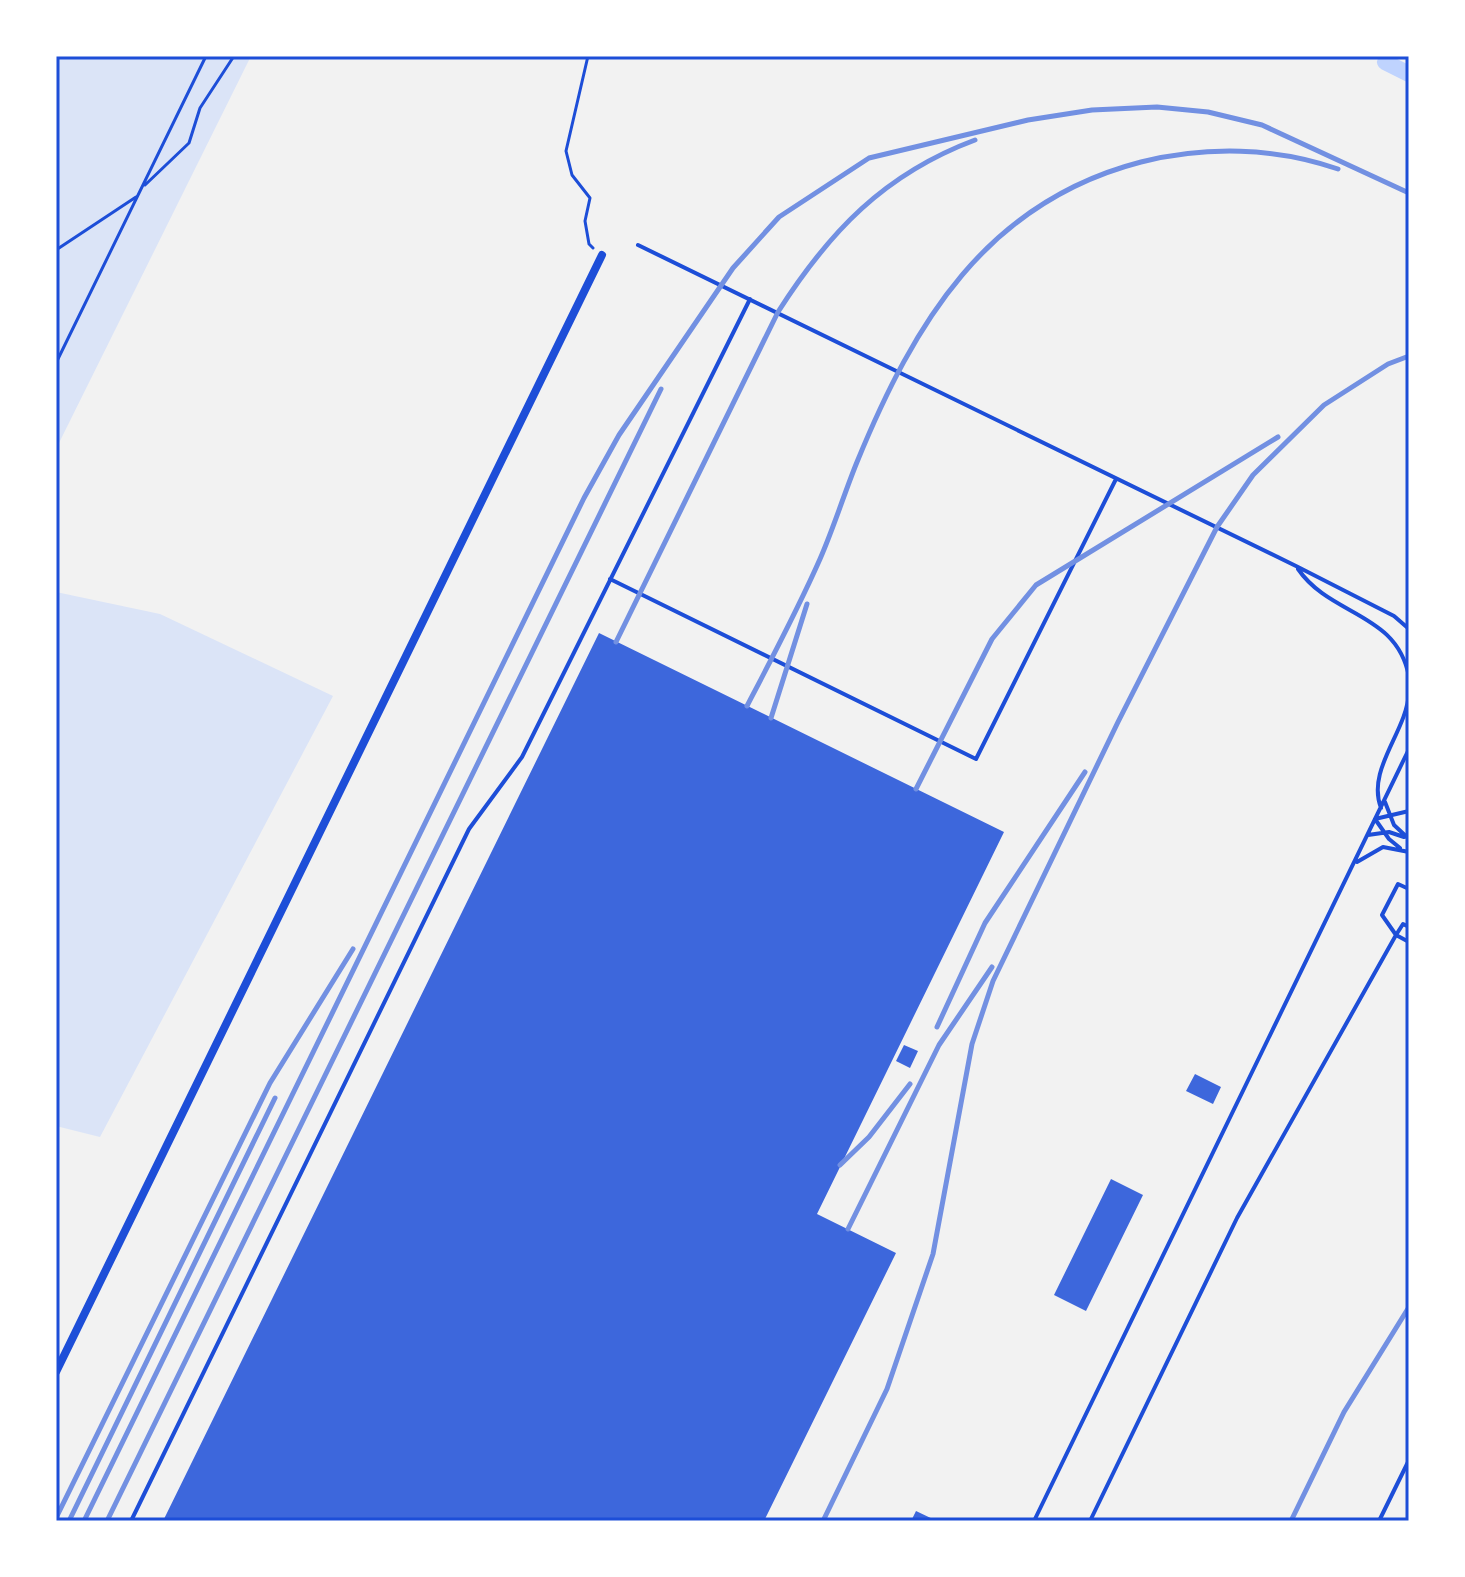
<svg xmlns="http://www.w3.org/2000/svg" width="1465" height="1577" font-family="'Noto Serif',serif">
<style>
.green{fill:#dbe4f7}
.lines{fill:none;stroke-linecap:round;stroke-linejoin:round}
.canal{stroke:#bfd3fe;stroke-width:16}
.building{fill:#3d67dc}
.path{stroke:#1d4ed8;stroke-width:3}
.service{stroke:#1d4ed8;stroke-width:4}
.minor{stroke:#1d4ed8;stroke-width:8}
.rail{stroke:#7290e2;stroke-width:5}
.neatline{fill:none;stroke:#1d4ed8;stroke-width:3}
</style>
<rect width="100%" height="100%" fill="#f2f2f2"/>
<path class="green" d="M56,56H251L56,449Z
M56,592L160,614L333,696L100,1137L56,1126Z"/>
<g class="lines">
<path class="canal" d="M1385,62L1409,74"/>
</g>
<path class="building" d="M599,633L1004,832L817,1214L896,1253L764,1521H163Z
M904,1045L918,1051L910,1068L896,1061Z
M1195,1074L1221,1087L1213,1104L1186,1091Z
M1111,1179L1143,1195L1086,1311L1054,1295Z
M916,1511L937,1521H911Z"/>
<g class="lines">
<path class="path" d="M588,56L566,151L572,175L590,198L585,221L589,244L593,248
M145,185L189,143L200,108L234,56
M56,250L136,197
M56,363L206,56"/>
<path class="service" d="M638,245L1298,567L1394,616L1409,629
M1298,569C1331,617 1397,612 1409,677
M610,579L976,759L1116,479
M1385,802L1394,825L1409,839
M1381,808C1366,769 1407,732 1409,692
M1368,835L1389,832L1404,837
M1400,848L1389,839L1375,819L1409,811
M1357,862L1383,847L1409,852
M1409,889L1398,884L1382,915L1396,935L1409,942
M131,1521L469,829L522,757L750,299
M1034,1521L1409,749
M1090,1521L1237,1218L1396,935L1403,924L1409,927
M1379,1521L1409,1460"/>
<path class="minor" d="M56,1372L602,255"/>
<path class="rail" d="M616,642L778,312C829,232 884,174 975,140
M747,706C772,658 798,609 820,559C834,527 844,494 857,462C914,323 986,202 1141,162C1206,146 1275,147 1338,169
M771,718L807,604
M916,789L992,639L1036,585L1278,437
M937,1027L985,923L1085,772
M840,1165L869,1137L910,1084
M848,1229L939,1045L992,967
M56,1518L270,1083L353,949
M69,1521L275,1098
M84,1521L584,498L619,435L733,268L779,217L869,158L1028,120L1092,110L1157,107L1208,112L1262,125L1409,193
M107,1521L661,389
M823,1521L887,1389L933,1254L972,1044L993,981L1118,722L1217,527L1253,475L1324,405L1388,364L1409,356
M1291,1521L1344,1412L1409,1307"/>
</g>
<rect width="1465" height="1577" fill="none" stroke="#ffffff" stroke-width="116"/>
<rect x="58" y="58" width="1349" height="1461" class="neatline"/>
</svg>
